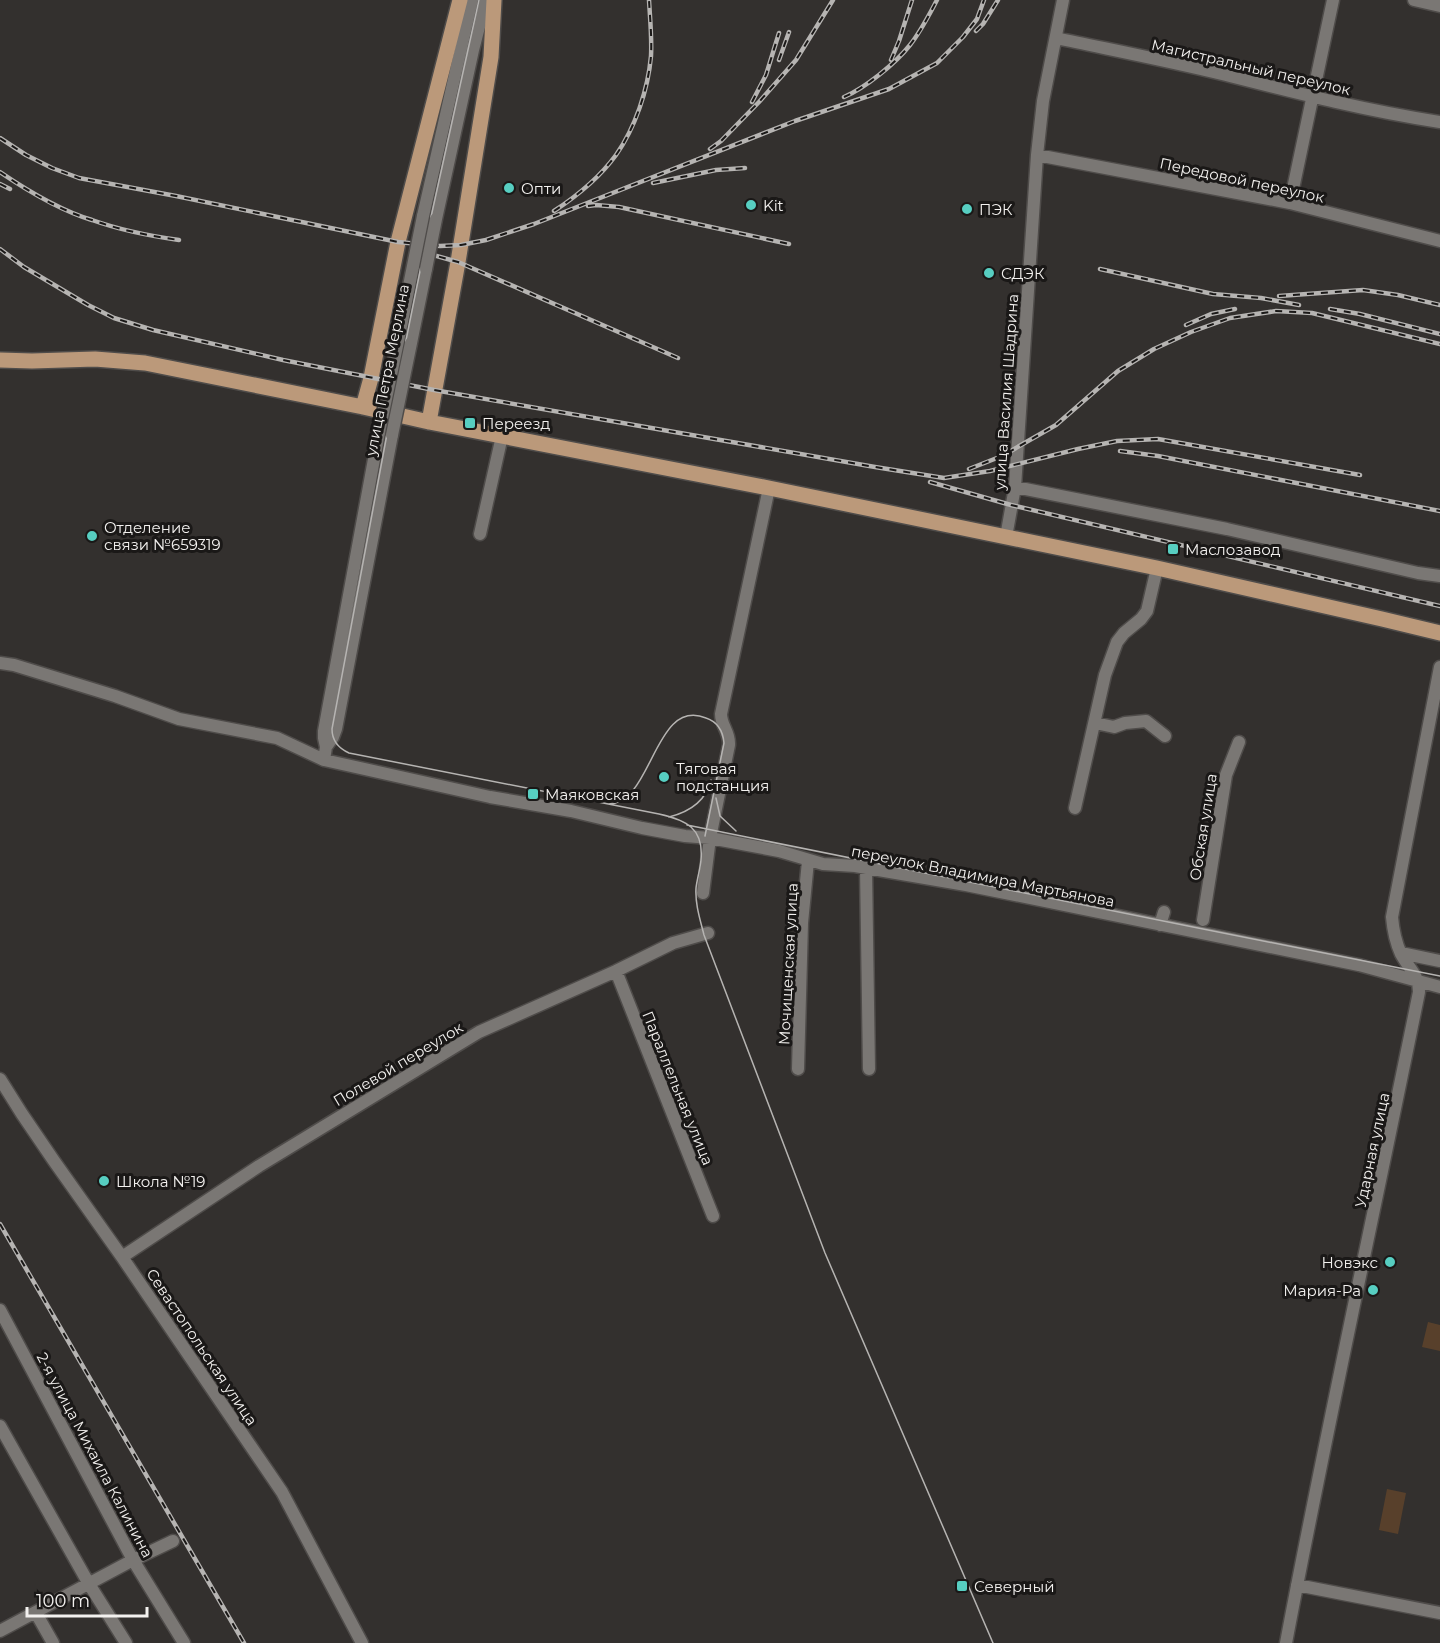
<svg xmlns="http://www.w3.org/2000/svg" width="1440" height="1643" font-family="Montserrat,sans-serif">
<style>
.green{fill:#58402b}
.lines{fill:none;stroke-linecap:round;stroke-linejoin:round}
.minor-casing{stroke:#4f4c4a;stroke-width:15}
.major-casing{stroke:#4f4c4a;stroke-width:18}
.minor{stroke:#7a7774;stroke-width:12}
.major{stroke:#bb997a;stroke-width:15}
.tram{stroke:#b6b4b2;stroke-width:1.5}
.rail-casing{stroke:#b6b4b2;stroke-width:4.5}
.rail{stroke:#1a1817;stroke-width:2;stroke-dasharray:7;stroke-linecap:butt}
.minor-bridge-casing{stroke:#4f4c4a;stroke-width:15;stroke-linecap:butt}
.minor-bridge{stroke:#7a7774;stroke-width:12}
.poi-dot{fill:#57cec1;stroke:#1a1817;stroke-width:2}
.labels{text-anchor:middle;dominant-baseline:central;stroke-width:6;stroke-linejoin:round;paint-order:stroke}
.street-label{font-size:15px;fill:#f3f1ef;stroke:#1a1817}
.poi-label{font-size:15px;fill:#f3f1ef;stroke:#1a1817;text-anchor:start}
</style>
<rect width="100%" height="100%" fill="#33302e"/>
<path class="green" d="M1428,1322L1440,1325V1351L1422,1347Z
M1387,1489L1406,1493L1398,1534L1379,1530Z"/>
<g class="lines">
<g class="minor-casing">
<path id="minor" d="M1414,0L1440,6
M1056,38C1112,50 1169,61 1226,75C1297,93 1367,111 1440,122
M1037,155L1290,203L1440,241
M1290,203L1333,0
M423,216L472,0
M436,219L473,50L486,0
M398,341L413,266
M411,343L426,269
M1015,487L1227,529L1418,573L1440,576
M480,534L502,436
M1006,537L1015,487L1037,155L1043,101L1063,0
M0,663L14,665L115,696L179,719L277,738L324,760L490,797L571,811L642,828L685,836L710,838L779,851L823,864L855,866L966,885L1359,965L1440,987
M1095,723L1114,727L1125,723L1146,721L1165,736
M326,747L324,738V731L379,432
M324,760L326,747L333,737L336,729L392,435
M1075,808L1105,675L1117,642L1124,633L1141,619L1147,611L1157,568
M866,868L869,1069
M703,893L710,838L729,745C730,732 721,726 721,714L769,488
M1203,920L1226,775L1239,742
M1160,925L1164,912
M1401,953L1440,961
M616,971L713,1216
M798,1069L802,923L808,861
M0,1079L22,1114L54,1161L122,1257L282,1492L362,1643
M122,1257L259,1166L479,1032L616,971L673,943L708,933
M0,1310L133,1560L184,1643
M0,1426L89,1584L126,1643
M1297,1585L1440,1613
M36,1613L53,1643
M0,1631L133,1560L173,1541
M1286,1643C1327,1426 1375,1209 1419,992C1419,975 1409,969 1401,954C1396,943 1393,929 1392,917L1440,667"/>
</g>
<g class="major-casing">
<path id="major" d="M0,360L32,361L95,359L145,363L363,407L429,422L769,488L1157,568L1382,619L1440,633
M363,407L371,378L398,242L460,0
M429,422L458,262L491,57L494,0"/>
</g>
<use href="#minor" class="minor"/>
<use href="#major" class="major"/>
<path class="tram" d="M479,0L431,217L387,434L332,729C332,741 338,748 349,753L659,814C686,820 704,828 701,860C700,870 697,879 696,888C695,904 700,919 704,935L825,1253L993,1643
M716,798L720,816L736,831
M609,804C653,803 654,697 706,718C718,722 723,731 724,743L705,836
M669,817C689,812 706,801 711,780
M687,825L1193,927L1440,976"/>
<g class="rail-casing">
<path id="rail" d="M976,31L983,24L998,0
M779,60L789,32
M891,60L899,41L912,0
M844,97C865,88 895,64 910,45C921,31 929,15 937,0
M752,102L766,75L779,33
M0,138L26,155L52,168L79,178L176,196L398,242L440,246L461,245L486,240L534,224L795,121L889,89L937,63L963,37L977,19L984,0
M710,149L721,141L759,102L796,60L833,0
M0,172C28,191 59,210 92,220C120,230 150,236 179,240
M653,183L716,170L745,168
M0,184L10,189
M588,206L596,205L619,207L789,244
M554,211C577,196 600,177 616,155C635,128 648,90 651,56C652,38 650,18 649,0
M0,249L24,267L88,305L114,318L153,330L283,360L434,390L875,467L944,478L990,471L1078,449L1117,441L1158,439L1360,475
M412,249L458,262L678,358
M1100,269L1213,294L1261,298L1299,305
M1279,296L1363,290L1398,295L1440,305
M1330,309L1360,314L1440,334
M1186,325L1211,314L1235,309
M1120,451L1158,456L1440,511
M969,469L1002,456L1056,425L1118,371L1154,349L1191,332L1230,318L1276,311L1312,313L1440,344
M930,482L1011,505L1440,606
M0,1224L244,1643"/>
</g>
<use href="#rail" class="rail"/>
<g class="minor-bridge-casing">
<path id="minor-bridge" d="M413,266L423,216
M426,269L436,219
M379,432L398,341
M392,435L411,343"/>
</g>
<use href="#minor-bridge" class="minor-bridge"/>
</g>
<g class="poi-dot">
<circle cx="509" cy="188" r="6"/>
<circle cx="751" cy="205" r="6"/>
<circle cx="967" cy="209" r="6"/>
<circle cx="989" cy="273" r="6"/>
<rect x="464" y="417" width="12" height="12" rx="3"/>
<circle cx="92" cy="536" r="6"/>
<rect x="1167" y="543" width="12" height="12" rx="3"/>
<circle cx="664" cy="777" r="6"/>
<rect x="527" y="788" width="12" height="12" rx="3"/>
<circle cx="104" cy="1181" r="6"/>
<circle cx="1390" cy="1262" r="6"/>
<circle cx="1373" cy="1290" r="6"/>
<rect x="956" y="1580" width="12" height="12" rx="3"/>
</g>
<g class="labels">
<g class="street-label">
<text transform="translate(1251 67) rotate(13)">Магистральный переулок</text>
<text transform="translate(1242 180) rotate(12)">Передовой переулок</text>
<text transform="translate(387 370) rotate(-79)">улица Петра Мерлина</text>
<text transform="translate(1006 392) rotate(-86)">улица Василия Шадрина</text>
<text transform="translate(1203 827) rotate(-81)">Обская улица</text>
<text transform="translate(983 876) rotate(11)">переулок Владимира Мартьянова</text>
<text transform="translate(788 964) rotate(-87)">Мочищенская улица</text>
<text transform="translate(398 1064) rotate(-31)">Полевой переулок</text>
<text transform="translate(678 1088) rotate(68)">Параллельная улица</text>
<text transform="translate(1372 1150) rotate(-78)">Ударная улица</text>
<text transform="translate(202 1347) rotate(56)">Севастопольская улица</text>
<text transform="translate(95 1455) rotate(62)">2-я улица Михаила Калинина</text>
</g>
<g class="poi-label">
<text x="521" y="188">Опти</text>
<text x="763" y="205">Kit</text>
<text x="979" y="209">ПЭК</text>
<text x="1001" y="273">СДЭК</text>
<text x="482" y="423">Переезд</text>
<text x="104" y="527">Отделение<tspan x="104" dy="17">связи №659319</tspan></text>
<text x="1185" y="549">Маслозавод</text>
<text x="676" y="768">Тяговая<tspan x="676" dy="17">подстанция</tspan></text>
<text x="545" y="794">Маяковская</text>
<text x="116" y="1181">Школа №19</text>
<text x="1378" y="1262" text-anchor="end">Новэкс</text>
<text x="1361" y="1290" text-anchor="end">Мария-Ра</text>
<text x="974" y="1586">Северный</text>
</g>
</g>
<path d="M27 1607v9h120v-9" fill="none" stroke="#f3f1ef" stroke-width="3"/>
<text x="36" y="1607" font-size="18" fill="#f3f1ef" stroke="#1a1817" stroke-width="4.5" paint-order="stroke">100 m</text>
</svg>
